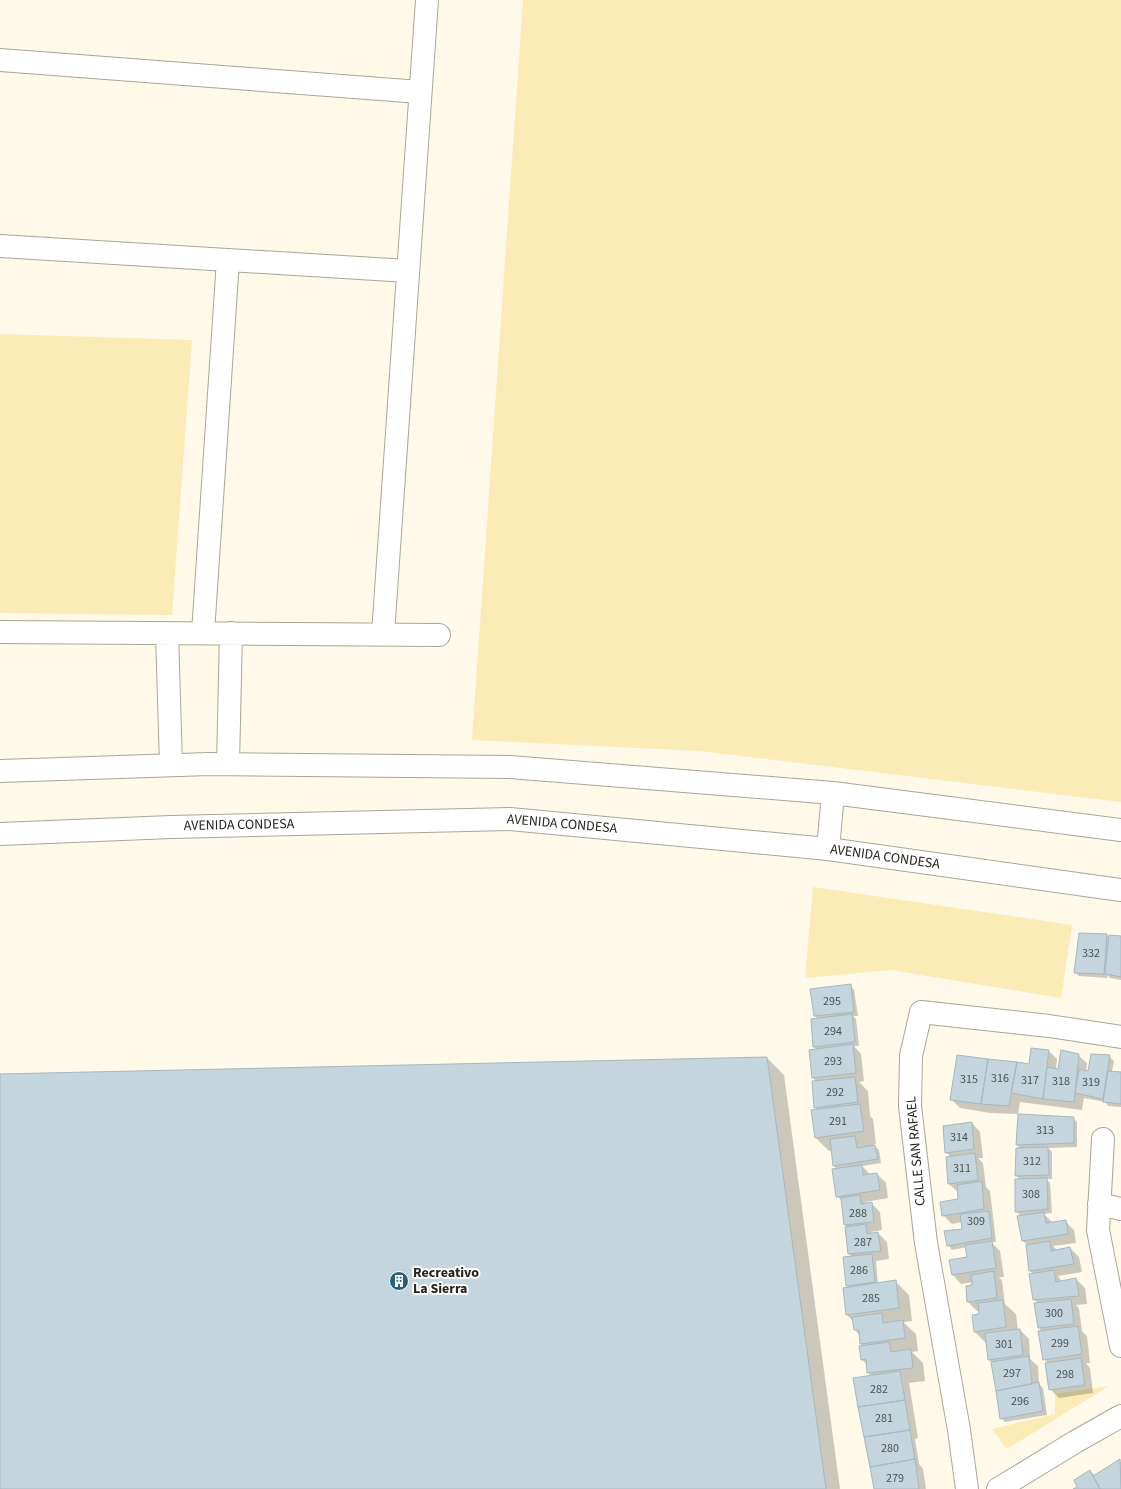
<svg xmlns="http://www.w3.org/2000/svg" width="1121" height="1489" font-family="'Source Sans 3',sans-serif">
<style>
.green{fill:#faebb7}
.shadow{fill:#0003}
.building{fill:#c4d5de;stroke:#a6b7bf}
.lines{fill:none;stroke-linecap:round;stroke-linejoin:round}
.minor-casing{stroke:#aaa696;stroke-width:24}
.tertiary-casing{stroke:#aaa696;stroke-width:24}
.minor{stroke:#fff;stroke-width:22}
.tertiary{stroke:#fff;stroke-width:22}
.labels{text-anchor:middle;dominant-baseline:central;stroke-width:4;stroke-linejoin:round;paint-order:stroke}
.number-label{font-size:12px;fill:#4d504d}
.street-label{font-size:14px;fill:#25231d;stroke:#fff}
.poi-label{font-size:14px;font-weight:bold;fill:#25231d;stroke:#fff;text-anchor:start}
</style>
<rect width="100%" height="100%" fill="#fef9e9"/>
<path class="green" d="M523,0H1121V802L701,751L472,740Z
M0,334L192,340L172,615L0,613Z
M813,887L1072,925L1061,998L891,970L805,978Z
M1109,1386L1007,1449L992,1429L1055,1414V1394Z"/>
<path class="shadow" d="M1107,935L1110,938L1121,937V980L1110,978L1108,975L1107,978L1079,976L1075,972Z
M850,985L854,990L858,1016H853L856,1019L859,1046H854L861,1054L864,1081L859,1082L868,1091L870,1116L873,1119L876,1144H873L879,1150L881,1163L862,1166L871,1175L877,1174L886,1183L888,1198L865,1202L867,1204L871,1203L880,1212L882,1230L871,1232L874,1234L878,1233L887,1242L889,1259L876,1261L878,1284L895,1281L909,1295L912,1321L903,1322L916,1334L918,1351L912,1352L923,1363L925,1381L909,1383L918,1438L915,1439L919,1464L923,1469L926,1489H874L871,1376L868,1373V1365L862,1360L864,1347L861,1344L860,1336L855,1330L853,1321L847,1315L849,1288L847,1286L852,1257L849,1254L846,1228H848L845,1225L843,1202L837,1196V1169L834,1166L832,1150L829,1151L816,1138L818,1110L815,1107L817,1082L813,1078L817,1050L814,1047L818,1019L815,1016L811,990Z
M1049,1051L1057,1059L1056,1069L1059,1070L1078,1055L1087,1063L1086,1072L1089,1073L1109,1056L1114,1061L1112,1072L1121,1073V1107L1108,1106L1105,1102L1084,1098L1082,1110L1020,1102L1018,1114L991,1113L960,1108L952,1100L1030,1065Z
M767,1058L784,1075L840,1489H0V1075Z
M1073,1118L1077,1122V1147L1048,1148L1052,1152V1179H1046L1050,1183L1052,1213L1044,1214L1053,1223L1065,1221L1074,1230L1076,1243L1053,1246L1057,1250L1070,1248L1079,1257L1082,1272L1058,1276L1062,1282L1076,1279L1085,1288L1087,1304L1076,1305L1079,1309L1082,1331L1087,1336L1090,1363H1086L1090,1368L1093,1393L1059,1398L1050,1389L1048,1363L1044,1359L1043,1332L1039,1328L1038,1303L1034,1299V1275L1030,1271L1028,1246L1023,1241L1018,1217L1021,1216L1016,1211L1021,1180L1016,1176L1021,1149L1017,1145Z
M972,1123L980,1132L983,1158H978L983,1163L986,1187L990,1191L996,1242H991L1000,1251L1004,1277H999L1002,1281L1005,1304L1016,1314L1018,1330H1020L1029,1339L1030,1359L1038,1366L1039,1384L1043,1388L1047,1415L1005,1422L1001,1418L992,1363L989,1360L988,1345L975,1332L980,1315L979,1310L977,1311L968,1302L967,1287L974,1286L973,1282L961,1284L953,1275L968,1258L967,1247L952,1250L948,1245L963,1230L962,1222L952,1224L943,1215L959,1199L958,1192L949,1184L951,1157L946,1152Z
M1120,1461L1121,1462V1489H1075L1078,1487L1090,1471L1095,1476Z"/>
<path class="building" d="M1079,933L1107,934L1104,974L1074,973Z
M1109,935L1121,936V977L1105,974Z
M851,984L854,1012L814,1016L810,989Z
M852,1014L855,1042L813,1047L811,1019Z
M853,1044L856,1073L812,1078L809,1050Z
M1031,1048L1049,1050L1043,1099L1011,1093L1017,1062L1029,1064Z
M1061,1050L1079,1054L1074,1102L1043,1099L1047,1067L1058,1069Z
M1091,1054L1110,1055L1103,1099L1075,1093L1079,1069L1088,1071Z
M957,1055L988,1059L981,1104L950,1100Z
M767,1057L826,1489H0V1074Z
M988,1059L1017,1062L1009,1106L981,1104Z
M1108,1071L1121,1072V1104L1103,1102Z
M855,1077L858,1102L814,1108L812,1081Z
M860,1104L864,1131L815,1138L811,1110Z
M1018,1114L1074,1117V1143L1016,1145Z
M972,1122L974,1149L945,1153L943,1126Z
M855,1136L857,1148L875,1145L878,1159L833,1166L830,1139Z
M1048,1147L1049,1175L1015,1176L1016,1148Z
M975,1153L978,1180L948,1184L946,1157Z
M862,1165L863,1175L877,1173L880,1190L836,1197L832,1169Z
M1047,1178L1048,1209L1015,1212V1179Z
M982,1181L984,1209L942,1216L940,1202L958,1199L957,1185Z
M860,1195L861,1204L872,1202L874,1222L844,1225L841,1198Z
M989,1211L992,1238L947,1246L944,1231L962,1229L960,1214Z
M1044,1212L1046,1223L1066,1220L1068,1234L1022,1241L1017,1216Z
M866,1224L867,1234L878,1232L881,1251L848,1254L845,1227Z
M992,1241L996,1268L952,1275L949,1260L967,1257L965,1245Z
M1050,1241L1051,1251L1070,1247L1074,1264L1029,1271L1026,1245Z
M872,1254L875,1282L846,1286L843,1257Z
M1054,1270L1056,1282L1076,1278L1079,1296L1033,1300L1029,1274Z
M994,1271L997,1298L967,1302L966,1286L972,1285L971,1275Z
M896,1280L899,1308L846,1315L843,1288Z
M1071,1299L1074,1324L1038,1328L1034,1303Z
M1003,1300L1006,1327L974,1332L972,1315L979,1314L978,1303Z
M882,1313L883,1323L903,1320L905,1338L860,1344L859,1330H854L852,1317Z
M1078,1326L1082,1354L1043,1360L1038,1331Z
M1020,1329L1023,1355L988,1360L985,1333Z
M889,1342L891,1352L911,1349L913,1368L867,1373L866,1359L861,1360L859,1346Z
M1029,1356L1032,1384L996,1391L991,1362Z
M1081,1358L1085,1385L1049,1390L1045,1363Z
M900,1371L905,1400L858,1407L853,1378Z
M1039,1382L1043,1411L1000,1419L996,1391Z
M905,1400L910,1430L864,1437L858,1407Z
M910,1430L915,1459L870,1467L864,1437Z
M915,1459L919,1489H874L870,1467Z
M1120,1459L1121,1489H1100L1093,1476Z
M1090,1470L1100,1489H1073L1077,1487L1074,1480Z"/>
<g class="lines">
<g class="minor-casing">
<path id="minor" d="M0,60L420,92
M0,246L408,271
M0,632L439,635
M167,633L171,765
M203,633L228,260
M383,634L427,0
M228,764L231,633
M1103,1139L1098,1230L1121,1346
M1099,1204L1121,1209
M967,1489L959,1430L926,1243L910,1106L911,1056L921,1012L1049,1026L1121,1037
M998,1489L1075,1442L1121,1416"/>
</g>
<g class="tertiary-casing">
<path id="tertiary" d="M0,771L209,764L510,767L833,793L1121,830
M0,834L171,827L510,819L828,849L1121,890
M828,849L833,793"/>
</g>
<use href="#minor" class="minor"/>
<use href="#tertiary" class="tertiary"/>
</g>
<defs>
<g id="building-disc" transform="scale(1)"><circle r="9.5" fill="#266079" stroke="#fff"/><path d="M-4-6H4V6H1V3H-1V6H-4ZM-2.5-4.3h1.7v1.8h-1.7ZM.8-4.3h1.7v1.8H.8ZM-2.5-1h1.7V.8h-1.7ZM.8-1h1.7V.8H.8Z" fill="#fff"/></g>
</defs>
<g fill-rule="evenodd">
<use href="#building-disc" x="399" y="1281"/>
</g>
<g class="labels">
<g class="number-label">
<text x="1091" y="953">332</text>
<text x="832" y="1001">295</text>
<text x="833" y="1031">294</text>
<text x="833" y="1061">293</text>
<text x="1000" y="1078">316</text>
<text x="969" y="1079">315</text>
<text x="1030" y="1080">317</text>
<text x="1061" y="1081">318</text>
<text x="1091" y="1082">319</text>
<text x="835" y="1092">292</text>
<text x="838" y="1121">291</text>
<text x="1045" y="1130">313</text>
<text x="959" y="1137">314</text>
<text x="1032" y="1161">312</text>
<text x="962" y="1168">311</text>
<text x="1031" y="1194">308</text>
<text x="858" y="1213">288</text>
<text x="976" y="1221">309</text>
<text x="863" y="1242">287</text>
<text x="859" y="1270">286</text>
<text x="871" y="1298">285</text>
<text x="1054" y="1313">300</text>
<text x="1060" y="1343">299</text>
<text x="1004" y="1344">301</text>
<text x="1012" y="1373">297</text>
<text x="1065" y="1374">298</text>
<text x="879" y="1389">282</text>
<text x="1020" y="1401">296</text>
<text x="884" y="1418">281</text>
<text x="890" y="1448">280</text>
<text x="895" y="1478">279</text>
</g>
<g class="street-label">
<text transform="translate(562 824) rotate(5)">AVENIDA CONDESA</text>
<text transform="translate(239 825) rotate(-1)">AVENIDA CONDESA</text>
<text transform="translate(885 857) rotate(8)">AVENIDA CONDESA</text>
<text transform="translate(916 1151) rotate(-95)">CALLE SAN RAFAEL</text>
</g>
<g class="poi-label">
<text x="413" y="1273">Recreativo<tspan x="413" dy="16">La Sierra</tspan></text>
</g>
</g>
</svg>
